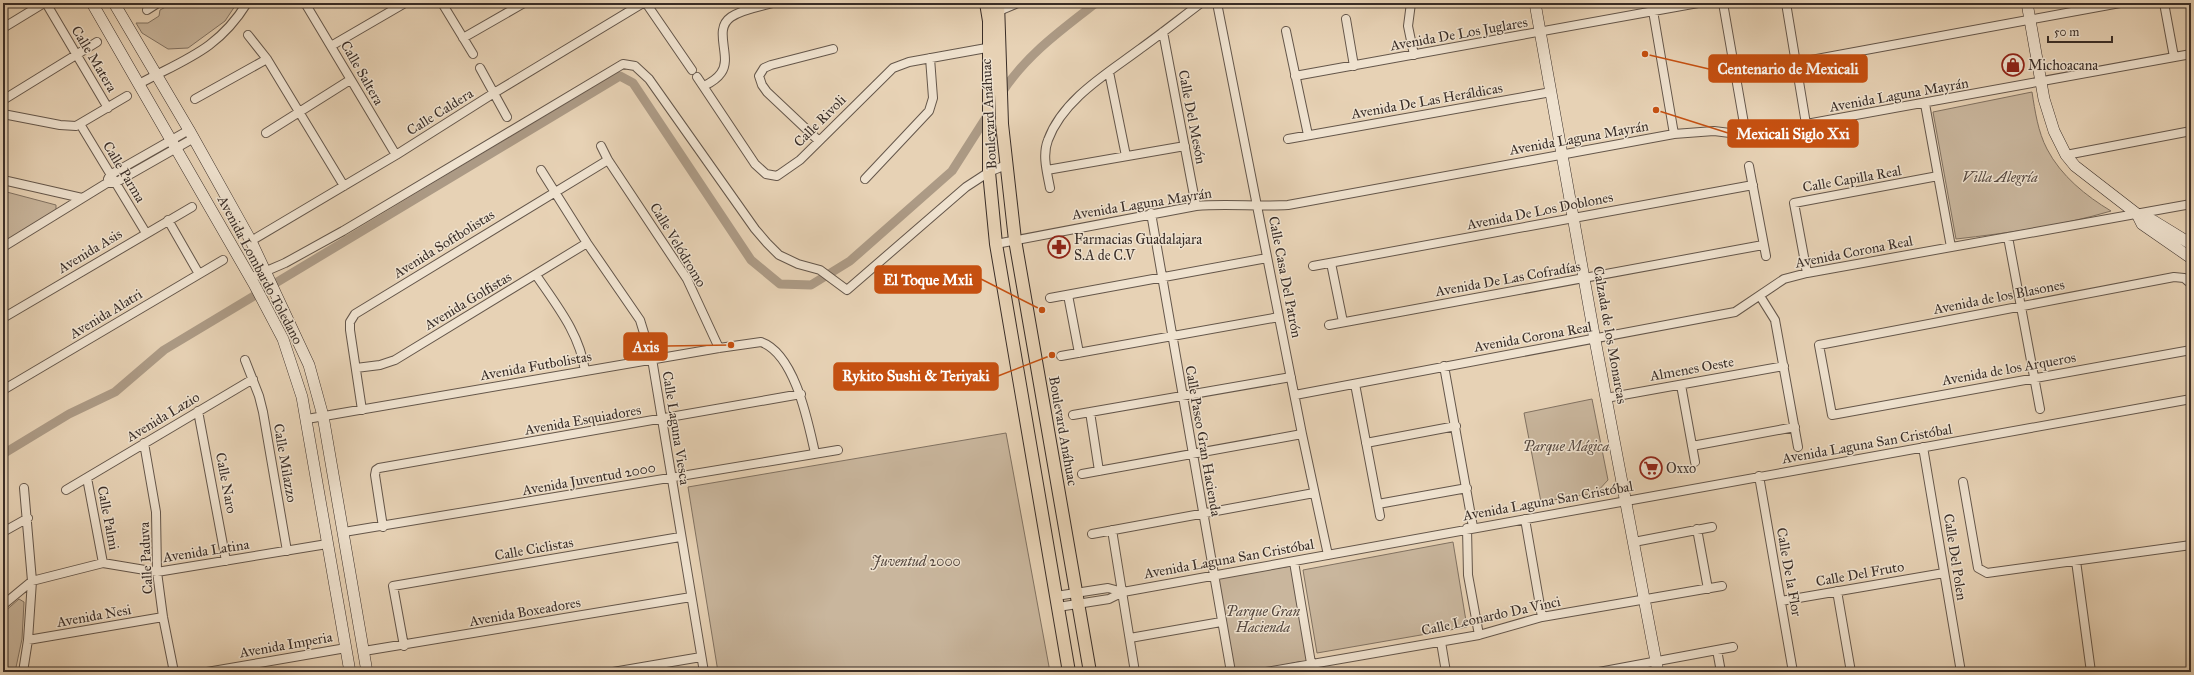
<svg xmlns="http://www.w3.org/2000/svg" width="2194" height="675" font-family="'IM FELL Great Primer',serif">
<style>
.green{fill:#c9b69d;stroke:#817262}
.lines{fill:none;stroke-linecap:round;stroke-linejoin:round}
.canal{stroke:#ac9a85;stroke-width:9}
.street-casing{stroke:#64564a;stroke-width:10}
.secondary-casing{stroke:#392d27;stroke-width:12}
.primary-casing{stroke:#392d27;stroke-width:14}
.street{stroke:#efe2cf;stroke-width:8}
.secondary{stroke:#efe2cf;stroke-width:11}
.primary{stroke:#e7d2b5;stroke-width:12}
.labels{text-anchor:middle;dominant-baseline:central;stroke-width:3;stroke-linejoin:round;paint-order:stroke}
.street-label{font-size:14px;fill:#392d27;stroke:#efe2cf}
.poi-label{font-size:14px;fill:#392d27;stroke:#efe2cf;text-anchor:start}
.park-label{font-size:14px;font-style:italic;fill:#56483f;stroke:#efe2cf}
.leader{fill:none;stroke:#c55011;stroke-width:1.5}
.callout-dot{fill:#c55011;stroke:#efe2cf;stroke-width:1.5}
.callout{fill:#c55011;stroke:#c55011;stroke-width:1.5}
.callout-label{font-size:15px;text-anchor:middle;font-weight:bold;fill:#fff}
</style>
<rect width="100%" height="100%" fill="#e7d2b5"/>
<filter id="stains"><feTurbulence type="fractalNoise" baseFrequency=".005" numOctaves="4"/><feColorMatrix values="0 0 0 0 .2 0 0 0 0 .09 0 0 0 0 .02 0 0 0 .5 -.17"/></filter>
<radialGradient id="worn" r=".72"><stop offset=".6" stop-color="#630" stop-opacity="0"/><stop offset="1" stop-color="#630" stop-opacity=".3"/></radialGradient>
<path class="green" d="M173,3H237L225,21L188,48L168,49L142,33L136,23H148L159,16L160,10Z
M2032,92C2035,111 2038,132 2047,149C2061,176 2086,196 2111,211C2061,226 2008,233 1956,239L1933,112Z
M3,191L56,205V210L3,243Z
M1592,399L1608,480L1596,493L1541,502L1524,413Z
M1006,433L1050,672H718L688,487Z
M1453,542L1467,627L1317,653L1303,570Z
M1291,566L1308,660L1249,672H1235L1218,578Z
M19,599L24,602L22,639L15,672H3V613Z"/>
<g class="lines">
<path class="canal" d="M1001,94C1025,56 1061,30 1096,3
M3,454L69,414L115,392L164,350L620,76L633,83L751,260L780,284L811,285L850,261L952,171L989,113"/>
<g class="street-casing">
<path id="street" d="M46,3L108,108
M305,3L396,155
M442,3L473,54
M646,3L692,70
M1217,3L1302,434L1328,555
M1411,3L1408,26L1414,55
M1723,3L1746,135
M1786,3L1806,124
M2164,3L2174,57
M147,10L158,3
M999,11L1018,3
M1653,11L1674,134
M1346,19L1354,66
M3,28L44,3
M1286,31L1308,135
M1163,32L1196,206
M248,35L267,59L344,186
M463,38L524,3
M331,46L405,3
M1795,63L2120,3
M480,68L507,117
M1109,72L1126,156
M1295,76L1698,3
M697,77L755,164L766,174L777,176L800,160L893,68L909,62L992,47
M139,84C185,59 218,50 247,3
M704,86C710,83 717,79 721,73C733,57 712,30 731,17C743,9 759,7 773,3
M195,99L267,59
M3,100L97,42
M1925,104L1951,247
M3,114L60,125L76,126L127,96
M80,124L146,233
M266,133L350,80
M1288,139L1551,92
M819,141L767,92L762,85L759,76L764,68L771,65L833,49
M601,146L608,160L687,279L719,348
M2066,155L2191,131
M1749,166L1766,256
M541,170L587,243L640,320L652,359L704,672
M1047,170L1185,146
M108,179L110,175L189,130
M865,179L929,111L933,98L930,58
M3,180L82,198
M1050,188C1047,172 1042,155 1048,140C1063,99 1108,73 1140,49C1161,34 1181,18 1201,3
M1151,213L1231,672
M168,220L199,274
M2008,237L2040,409
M251,241L396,155L494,93L643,3
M996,244L1196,206C1227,203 1257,207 1288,205L1674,134L1714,131L1746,135L2191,54
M3,247L107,183H115L194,138
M1331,263L1343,322
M1313,266L1753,185
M1807,273L1794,203L1938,176
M536,275C557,306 580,334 585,371
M250,278L285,263L343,231L623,64L635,66L649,79L755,229L767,243L779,255L798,264L820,270L847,290L966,187L989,172L1006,165
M2191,284L2184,278L2174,277L1819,345L1832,415L2191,350
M1068,295L1079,353
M1760,296L1775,320L1798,447
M1050,298L1267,258
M3,318L192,207
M1329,325L1763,245
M1061,356L1279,317
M245,360L259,396L263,412L287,551
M1444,366L1473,527
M356,368L380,365L395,360L587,243
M1355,384L1380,516
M1681,385L1695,462
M3,390L223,260
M1295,395L1735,312L1784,279L1807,273L2191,204
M1606,398L1784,366
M362,410L350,330V322L355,314L608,160
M198,411L226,561
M1090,412L1099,471
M1073,415L1291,377
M307,419L719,348L761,342C795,354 808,422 815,453
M144,443L156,512L157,572L163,617L174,672
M1366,443L1456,426
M1692,446L1795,427
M1923,447L1961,672
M1082,474L1302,434
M1759,476L1793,672
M87,478L103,563
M1963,482L1978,568L1987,573L2191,545
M66,490L253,379
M1378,504L1467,488
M1525,519L1542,617
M383,527L375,475L376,470L379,468L801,394
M1467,528L1468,575L1479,635
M1697,529L1708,589
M1112,530L1135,672
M3,532L28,518
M344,532L838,450
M1092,534L1314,493
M1634,542L1712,527
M2076,561L2091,672
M1294,562L1311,663
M1837,591L1851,672
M1056,596L1108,588L1123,592
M1781,601L1944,573
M3,605L32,581L103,563L157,572L327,544
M1058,607L1109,599L1123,592C1479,529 1835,462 2191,399
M1130,638L1221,622
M28,640L163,617
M1441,642L1446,672
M404,646L393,586L680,537
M1717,650L1721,672
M364,651L691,597
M23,672L28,640L32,581L24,488
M207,672L346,648
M613,672L701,657
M1266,672L1479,635L1542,617L1722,586
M1599,672L1733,647"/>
</g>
<g class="secondary-casing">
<path id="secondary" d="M92,3L254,284L283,339L302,397L350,672
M114,3L189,130L251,241L309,365L323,416L367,672
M1535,3L1595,340L1658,672
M2027,3L2044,99L2054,131L2066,155L2075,166L2137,214L2152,220L2191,244
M2137,214L2142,224L2191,258"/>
</g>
<g class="primary-casing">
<path id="primary" d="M986,3L989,21V172L996,244L1069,672
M998,3L1002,124L1015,240L1090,672"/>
</g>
<use href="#street" class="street"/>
<use href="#secondary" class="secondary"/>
<use href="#primary" class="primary"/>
</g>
<defs>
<g id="shop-ring" transform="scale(1.15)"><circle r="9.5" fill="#efe2cf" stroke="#8f2418" stroke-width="1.5"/><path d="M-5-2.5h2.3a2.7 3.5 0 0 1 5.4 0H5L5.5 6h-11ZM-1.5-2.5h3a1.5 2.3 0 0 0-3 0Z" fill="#8f2418"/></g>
<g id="pharmacy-ring" transform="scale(1.15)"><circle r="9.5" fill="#efe2cf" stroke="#8f2418" stroke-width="1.5"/><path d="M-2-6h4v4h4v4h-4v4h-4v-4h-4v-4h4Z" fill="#8f2418"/></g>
<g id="supermarket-ring" transform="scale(1.15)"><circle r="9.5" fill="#efe2cf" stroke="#8f2418" stroke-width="1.5"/><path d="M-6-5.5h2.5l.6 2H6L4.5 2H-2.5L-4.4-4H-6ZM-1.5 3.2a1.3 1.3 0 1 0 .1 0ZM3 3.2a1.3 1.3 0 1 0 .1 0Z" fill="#8f2418"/></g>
</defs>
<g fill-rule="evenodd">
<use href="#shop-ring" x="2013" y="65"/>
<use href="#pharmacy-ring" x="1059" y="247"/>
<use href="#supermarket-ring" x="1651" y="468"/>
</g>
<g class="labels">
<g class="street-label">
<text transform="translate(1459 34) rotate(-10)">Avenida De Los Juglares</text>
<text transform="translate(94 59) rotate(59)">Calle Matera</text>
<text transform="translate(362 73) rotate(60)">Calle Saltera</text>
<text transform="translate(1899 95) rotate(-10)">Avenida Laguna Mayrán</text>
<text transform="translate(1427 101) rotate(-10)">Avenida De Las Heráldicas</text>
<text transform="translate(440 112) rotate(-32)">Calle Caldera</text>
<text transform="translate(989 114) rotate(-93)">Boulevard Anáhuac</text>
<text transform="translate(1192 117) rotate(79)">Calle Del Mesón</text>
<text transform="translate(820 121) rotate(-45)">Calle Rivoli</text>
<text transform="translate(1579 138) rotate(-10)">Avenida Laguna Mayrán</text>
<text transform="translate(124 172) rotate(59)">Calle Parma</text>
<text transform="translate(1852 179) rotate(-10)">Calle Capilla Real</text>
<text transform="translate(1142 204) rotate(-9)">Avenida Laguna Mayrán</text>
<text transform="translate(1540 211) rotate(-11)">Avenida De Los Doblones</text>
<text transform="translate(444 244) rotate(-32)">Avenida Softbolistas</text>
<text transform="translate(678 245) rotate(59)">Calle Velódromo</text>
<text transform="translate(90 251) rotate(-31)">Avenida Asis</text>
<text transform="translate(1854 252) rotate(-11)">Avenida Corona Real</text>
<text transform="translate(260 270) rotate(62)">Avenida Lombardo Toledano</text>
<text transform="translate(1285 277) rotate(79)">Calle Casa Del Patrón</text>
<text transform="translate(1508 279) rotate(-10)">Avenida De Las Cofradías</text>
<text transform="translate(1999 297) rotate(-11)">Avenida de los Blasones</text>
<text transform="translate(468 301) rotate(-31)">Avenida Golfistas</text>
<text transform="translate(106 314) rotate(-31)">Avenida Alatri</text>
<text transform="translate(1610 335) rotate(80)">Calzada de los Monarcas</text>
<text transform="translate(1533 337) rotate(-10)">Avenida Corona Real</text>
<text transform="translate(536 366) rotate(-10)">Avenida Futbolistas</text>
<text transform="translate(1692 369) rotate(-10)">Almenes Oeste</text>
<text transform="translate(2009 369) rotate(-10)">Avenida de los Arqueros</text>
<text transform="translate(163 417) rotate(-31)">Avenida Lazio</text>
<text transform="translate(583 420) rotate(-10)">Avenida Esquiadores</text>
<text transform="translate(676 428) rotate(81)">Calle Laguna Viesca</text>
<text transform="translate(1063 431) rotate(80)">Boulevard Anáhuac</text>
<text transform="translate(1203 441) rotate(80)">Calle Paseo Gran Hacienda</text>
<text transform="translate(1867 444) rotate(-10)">Avenida Laguna San Cristóbal</text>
<text transform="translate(285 463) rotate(80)">Calle Milazzo</text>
<text transform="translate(589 479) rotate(-10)">Avenida Juventud 2000</text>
<text transform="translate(226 483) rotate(79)">Calle Naro</text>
<text transform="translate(1548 501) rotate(-10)">Avenida Laguna San Cristóbal</text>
<text transform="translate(108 518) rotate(79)">Calle Palmi</text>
<text transform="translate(534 549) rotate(-10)">Calle Ciclistas</text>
<text transform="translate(206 551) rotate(-9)">Avenida Latina</text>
<text transform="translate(1955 557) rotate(81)">Calle Del Polen</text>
<text transform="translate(146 558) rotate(-93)">Calle Paduva</text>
<text transform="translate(1229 559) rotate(-10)">Avenida Laguna San Cristóbal</text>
<text transform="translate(1789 572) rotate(80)">Calle De la Flor</text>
<text transform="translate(1860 574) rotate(-10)">Calle Del Fruto</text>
<text transform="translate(525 612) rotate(-10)">Avenida Boxeadores</text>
<text transform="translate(94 616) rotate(-10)">Avenida Nesi</text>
<text transform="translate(1491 616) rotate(-12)">Calle Leonardo Da Vinci</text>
<text transform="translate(286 645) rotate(-10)">Avenida Imperia</text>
</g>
<g class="poi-label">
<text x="2028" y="65">Michoacana</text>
<text x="1074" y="239">Farmacias Guadalajara<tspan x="1074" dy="16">S.A de C.V</tspan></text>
<text x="1666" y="468">Oxxo</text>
</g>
<g class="park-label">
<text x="2000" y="177">Villa Alegría</text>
<text x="1566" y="446">Parque Mágica</text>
<text x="916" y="561">Juventud 2000</text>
<text x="1263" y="611">Parque Gran<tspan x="1263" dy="16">Hacienda</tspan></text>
</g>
</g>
<path class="leader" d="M1645 54L1709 69M1656 110L1728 133M1042 310L981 279M731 345L667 346M1052 355L998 376"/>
<g class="callout-dot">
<circle cx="1645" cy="54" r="4"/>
<circle cx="1656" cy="110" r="4"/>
<circle cx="1042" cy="310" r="4"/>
<circle cx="731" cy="345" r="4"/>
<circle cx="1052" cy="355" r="4"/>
</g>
<g class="callout">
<rect x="1709" y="55" width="158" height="27" rx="4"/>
<rect x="1728" y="120" width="130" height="27" rx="4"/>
<rect x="875" y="266" width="106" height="27" rx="4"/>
<rect x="624" y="333" width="43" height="27" rx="4"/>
<rect x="834" y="363" width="164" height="27" rx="4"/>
</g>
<g class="callout-label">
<text x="1788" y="74">Centenario de Mexicali</text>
<text x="1793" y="139">Mexicali Siglo Xxi</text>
<text x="928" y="285">El Toque Mxli</text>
<text x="646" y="352">Axis</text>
<text x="916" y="381">Rykito Sushi &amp; Teriyaki</text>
</g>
<rect width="2194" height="675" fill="none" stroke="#e7d2b5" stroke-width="16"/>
<rect x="4" y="4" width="2186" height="667" fill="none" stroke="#392d27" stroke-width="2"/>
<rect x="8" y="8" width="2178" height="659" fill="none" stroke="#392d27"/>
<path d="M2048 36v6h64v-6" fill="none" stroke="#392d27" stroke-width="2"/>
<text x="2054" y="36" font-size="12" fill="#392d27" stroke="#efe2cf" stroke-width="3" paint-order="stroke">50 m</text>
<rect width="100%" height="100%" filter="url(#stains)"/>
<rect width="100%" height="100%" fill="url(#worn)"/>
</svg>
